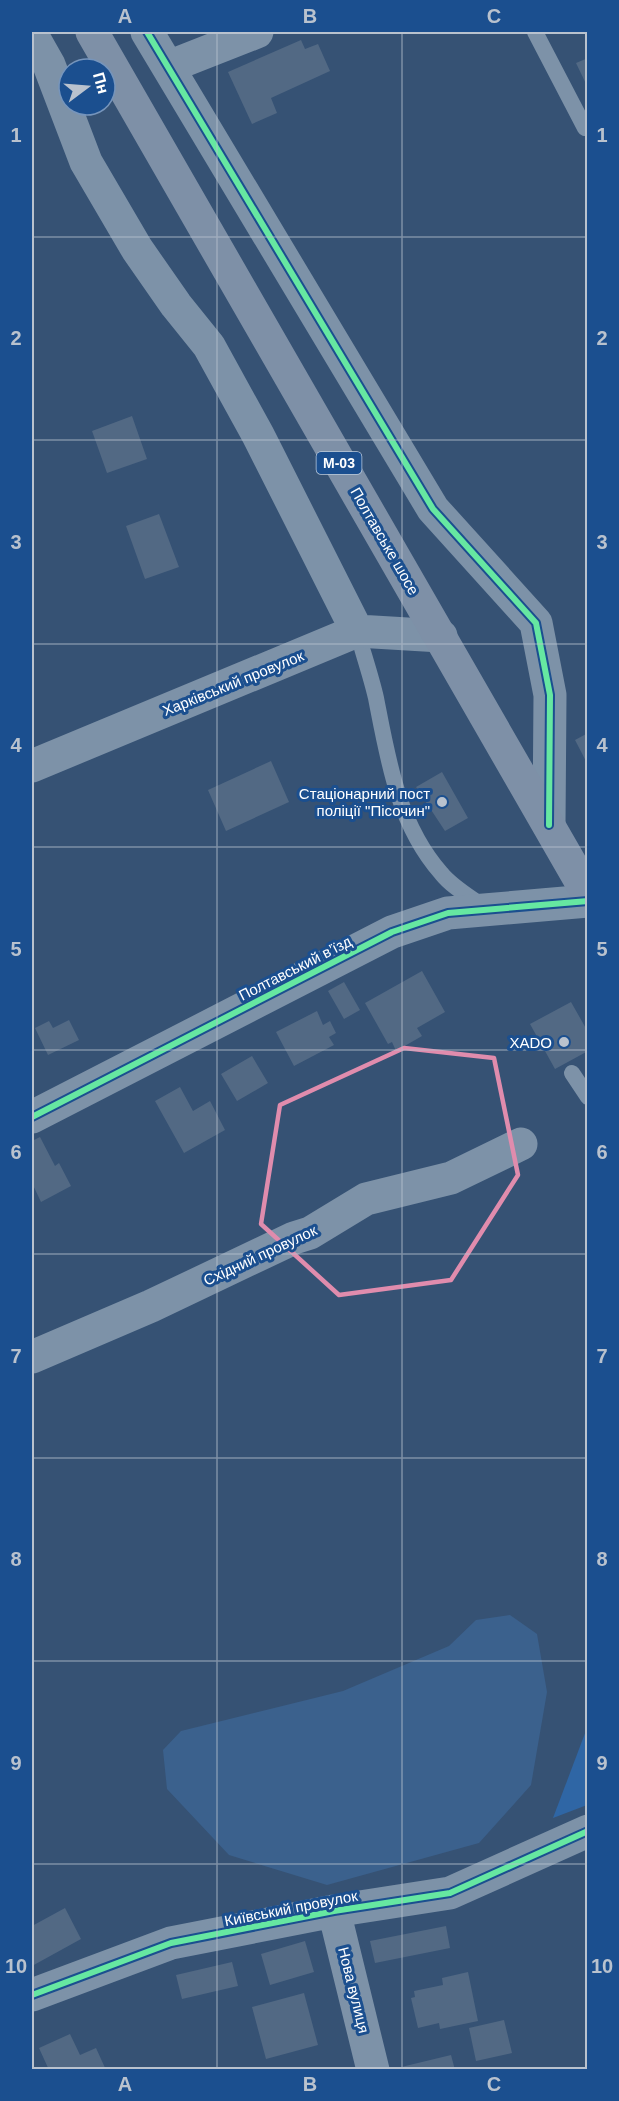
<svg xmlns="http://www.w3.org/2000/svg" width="619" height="2101" font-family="Arial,sans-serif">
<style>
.green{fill:#2f66a5}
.water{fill:#3b618d}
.building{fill:#526984}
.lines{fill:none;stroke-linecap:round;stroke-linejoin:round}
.service{stroke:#7d92a8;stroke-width:16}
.minor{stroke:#7d92a8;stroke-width:33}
.trunk{stroke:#7e90a7;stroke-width:33}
.cycleway-casing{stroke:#1b4f8f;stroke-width:10}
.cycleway{stroke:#66e7a1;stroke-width:6}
.marked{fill:none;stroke:#e08cad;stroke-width:4.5;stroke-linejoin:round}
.grid{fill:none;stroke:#b9c2ce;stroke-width:1.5;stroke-opacity:0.55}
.poi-dot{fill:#b9c2ce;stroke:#1b4f8f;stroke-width:2}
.labels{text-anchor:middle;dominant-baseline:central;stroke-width:6;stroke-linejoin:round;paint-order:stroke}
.shield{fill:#1b4f8f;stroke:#bbcadd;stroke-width:1.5}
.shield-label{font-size:14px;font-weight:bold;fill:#fff}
.street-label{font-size:15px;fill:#fff;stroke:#1b4f8f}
.poi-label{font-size:15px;fill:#fff;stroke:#1b4f8f;text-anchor:end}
.neatline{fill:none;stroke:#b9c2ce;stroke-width:2}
.grid-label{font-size:20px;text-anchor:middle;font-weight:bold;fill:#b9c2ce}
</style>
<rect width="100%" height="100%" fill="#365274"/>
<path class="green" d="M587,1728V1805L553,1818Z"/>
<path class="water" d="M510,1615L537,1634L547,1692L531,1785L479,1843L327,1885L229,1855L167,1789L163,1750L181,1731L343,1691L449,1646L476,1620Z"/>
<path class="building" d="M301,40L305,49L318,44L330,71L271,98L277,113L252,124L228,72Z
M588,58V88L576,63Z
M132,416L147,459L107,473L92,431Z
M159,514L179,567L145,579L126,526Z
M588,733V765L575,740Z
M271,761L289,802L226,831L208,790Z
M442,772L468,818L445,831L416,787Z
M422,971L445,1012L417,1028L422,1036L396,1051L392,1042L388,1044L365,1003Z
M344,982L360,1010L344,1019L328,991Z
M571,1002L588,1032V1051L555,1069L530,1024Z
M317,1011L323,1025L330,1021L336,1033L329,1037L334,1045L294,1066L276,1032Z
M69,1020L79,1040L48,1055L35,1028L49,1021L53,1028Z
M252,1056L268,1083L237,1101L221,1074Z
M180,1087L193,1111L210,1101L225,1130L184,1153L155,1101Z
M40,1137L55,1166L59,1163L71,1186L41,1202L32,1183V1141Z
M65,1908L81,1939L32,1966V1926Z
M446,1926L450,1948L375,1963L370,1941Z
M305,1941L314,1972L270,1985L261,1954Z
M232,1962L238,1986L182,1999L176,1975Z
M468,1972L478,2021L440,2029L439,2023L418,2028L411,1998L415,1997L414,1991L443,1985L442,1978Z
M304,1993L318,2045L266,2059L252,2007Z
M504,2020L512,2053L476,2061L469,2028Z
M70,2034L80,2055L96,2048L106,2070H49L39,2048Z
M451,2055L455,2070H393V2069Z"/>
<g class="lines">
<path class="service" d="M535,32L585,128
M357,631C363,653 371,676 376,698C388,760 398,824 441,873C452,887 470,897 484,907
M572,1073L588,1097"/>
<path class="minor" d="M147,32L433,509L536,623L550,695L549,825
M32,35L49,65L86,162L137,249L176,305L209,346L258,435L357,631
M168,67L257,32
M32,766L357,631L441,636
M32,1117L392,932L448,913L588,901
M32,1357L151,1306L294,1238L310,1233L366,1199L451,1178L521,1144
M334,1911L373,2070
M32,1995L171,1943L334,1911L450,1893L588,1831"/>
<path class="trunk" d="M92,32L588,894"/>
<g class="cycleway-casing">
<path id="cycleway" d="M147,32L433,509L536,623L550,695L549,825
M32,1117L392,932L448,913L588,901
M32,1995L171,1943L334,1911L450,1893L588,1831"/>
</g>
<use href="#cycleway" class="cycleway"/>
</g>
<path class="marked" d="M404,1048L494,1058L518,1175L451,1280L339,1295L261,1224L280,1105Z"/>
<path class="grid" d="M217,32V2070M402,32V2070M32,237H588M32,440H588M32,644H588M32,847H588M32,1050H588M32,1254H588M32,1458H588M32,1661H588M32,1864H588"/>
<g class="poi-dot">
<circle cx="442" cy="802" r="6"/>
<circle cx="564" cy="1042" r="6"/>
</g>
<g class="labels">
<rect class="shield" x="316.5" y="452" width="45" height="22" rx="4.5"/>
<g class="shield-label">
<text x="339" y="463">М-03</text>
</g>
<g class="street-label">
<text transform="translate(385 541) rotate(60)">Полтавське шосе</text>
<text transform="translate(233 683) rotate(-22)">Харківський провулок</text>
<text transform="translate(295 968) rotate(-27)">Полтавський в’їзд</text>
<text transform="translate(260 1255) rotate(-25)">Східний провулок</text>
<text transform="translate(291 1908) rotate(-11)">Київський провулок</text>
<text transform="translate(354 1990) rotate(76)">Нова вулиця</text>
</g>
<g class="poi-label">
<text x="430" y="793">Стаціонарний пост<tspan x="430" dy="17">поліції "Пісочин"</tspan></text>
<text x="552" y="1042">XADO</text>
</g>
</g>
<rect width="619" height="2101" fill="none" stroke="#1b4f8f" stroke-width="66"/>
<g transform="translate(87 87) rotate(74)"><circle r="28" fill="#1b4f8f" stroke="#7695bc" stroke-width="1.5"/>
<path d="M0-4.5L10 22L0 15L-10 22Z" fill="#b9c2ce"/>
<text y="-9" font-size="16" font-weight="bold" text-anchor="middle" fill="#ffffff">Пн</text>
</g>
<rect x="33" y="33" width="553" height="2035" class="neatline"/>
<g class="grid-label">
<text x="125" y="23">A</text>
<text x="310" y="23">B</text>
<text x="494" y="23">C</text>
<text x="16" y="142">1</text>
<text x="602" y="142">1</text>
<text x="16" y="345">2</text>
<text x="602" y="345">2</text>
<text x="16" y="549">3</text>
<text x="602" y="549">3</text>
<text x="16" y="752">4</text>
<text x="602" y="752">4</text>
<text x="16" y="956">5</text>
<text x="602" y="956">5</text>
<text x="16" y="1159">6</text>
<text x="602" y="1159">6</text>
<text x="16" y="1363">7</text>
<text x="602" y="1363">7</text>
<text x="16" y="1566">8</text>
<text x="602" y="1566">8</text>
<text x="16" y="1770">9</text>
<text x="602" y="1770">9</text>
<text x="16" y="1973">10</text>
<text x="602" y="1973">10</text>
<text x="125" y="2091">A</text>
<text x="310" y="2091">B</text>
<text x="494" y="2091">C</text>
</g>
</svg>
